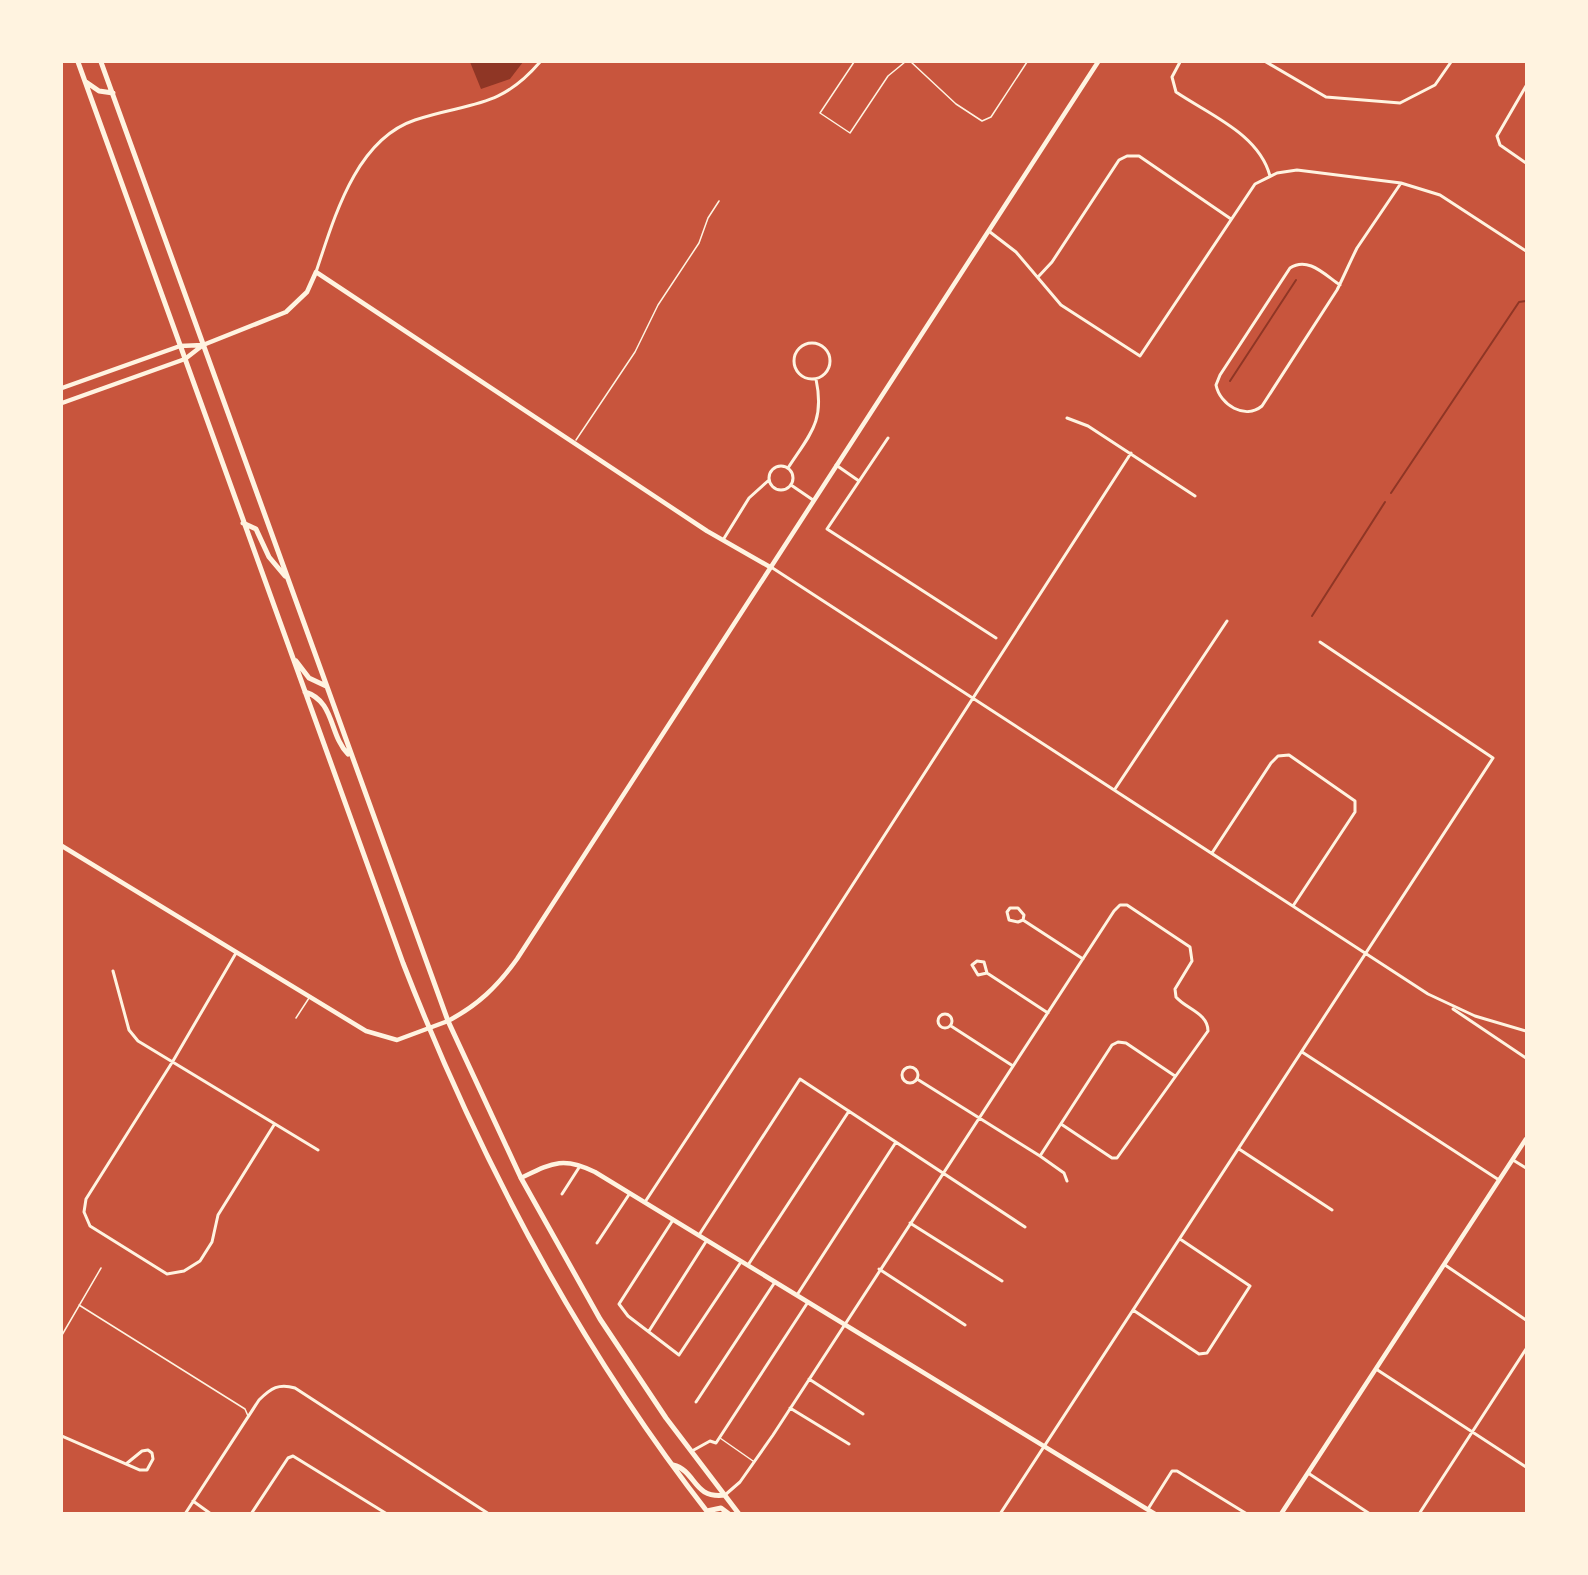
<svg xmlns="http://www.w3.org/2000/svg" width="1588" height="1575" font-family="'PT Sans',sans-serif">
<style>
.water{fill:#8f3625}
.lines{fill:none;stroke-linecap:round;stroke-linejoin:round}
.stream{stroke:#8f3625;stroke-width:2}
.service{stroke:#fff3e0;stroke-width:1.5}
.minor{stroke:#fff3e0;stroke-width:3}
.tertiary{stroke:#fff3e0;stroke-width:4.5}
.secondary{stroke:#fff3e0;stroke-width:4.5}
.trunk{stroke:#fff3e0;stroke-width:5}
</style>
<rect width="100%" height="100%" fill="#c8553d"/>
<path class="water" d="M470,62H523L510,79L481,89Z"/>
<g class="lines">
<path class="stream" d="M1230,381L1296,280
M1391,493L1519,302L1526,301
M1312,616L1385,502"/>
<path class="service" d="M854,62L820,113L850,133L888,76L905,62
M911,62L956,104L982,121L991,117L1027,62
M576,440L635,352L658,305L699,243L708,218L719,201
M296,1018L309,998
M79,1305L245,1409L248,1416
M62,1335L101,1268
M720,1438L753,1461"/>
<path class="minor" d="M1180,62L1172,77L1176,92C1210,115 1259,134 1270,176
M1266,62L1326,97L1400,103L1435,85L1451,62
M1526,86L1497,136L1500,145L1526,163
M990,232L1016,252L1061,305L1140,356L1255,184L1277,173L1297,170L1401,183L1440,195L1526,251
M316,272C334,219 355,140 415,120C468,102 499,110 540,62
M1038,277L1052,262L1119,160L1127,156H1139L1231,219
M1340,285C1325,275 1308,256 1290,268L1220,375L1216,385C1220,405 1245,420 1262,406L1337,290C1344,276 1350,262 1357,248L1401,183
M794 361a18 18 0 1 1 36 0a18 18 0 1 1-36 0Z
M1067,418L1088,426L1195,496
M888,438L827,529L996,638
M836,465L859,481
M769 478a12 12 0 1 1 24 0a12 12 0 1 1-24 0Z
M788,468C810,434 825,422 816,379
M791,485L813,500
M723,540L749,498L769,480
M771,567L1428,994L1475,1016L1526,1031
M1115,789L1227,621
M1212,853L1271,763L1278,756L1289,755L1355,801V812L1293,906
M1023,920L1018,922L1009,920L1007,912L1010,908H1018L1024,915L1023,920L1083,959
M236,953L173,1061L86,1199L84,1212L90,1226L167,1274L184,1271L200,1261L212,1242L218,1215L274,1125
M113,971L129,1030L138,1041L318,1150
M987,973L978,975L972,965L977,961L984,962L987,973L1048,1013
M1453,1009L1526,1058
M938 1021a7 7 0 1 1 14 0a7 7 0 1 1-14 0Z
M951,1026L1013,1066
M1302,1052L1499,1180
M902 1075a8 8 0 1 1 16 0a8 8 0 1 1-16 0Z
M917,1079L1040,1156L1064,1173L1067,1181
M1239,1149L1332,1210
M1040,1156L1112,1045L1118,1042L1126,1043L1175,1076
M1513,1160L1526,1168
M562,1194L580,1166
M645,1202L806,957L1131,453
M673,1220L619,1304L628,1316L679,1355L741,1262
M910,1223L1002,1281
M699,1235L800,1079L1025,1227
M597,1243L630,1193
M748,1265L849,1111
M1445,1265L1526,1320
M879,1269L965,1325
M797,1295L896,1142
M1133,1310L1199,1354L1207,1353L1250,1286L1180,1239
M649,1331L707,1240
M1376,1369L1526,1467
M809,1379L863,1414
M696,1402L775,1282
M790,1408L849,1444
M62,1436L140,1470H147L153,1459L152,1453L148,1450L142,1451L126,1464
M692,1451L710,1441L716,1443L808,1302
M1308,1473L1370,1514
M725,1495L740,1482L773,1435L1114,911L1120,905H1127L1190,947L1192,961L1175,989L1176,997C1186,1009 1208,1013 1208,1031L1117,1158H1112L1061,1124
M193,1501L211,1514
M1148,1509L1172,1471H1177L1247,1514
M185,1514L259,1400C271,1388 279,1383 295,1388L489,1514
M251,1514L288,1458L293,1456L387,1514
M1000,1514L1493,758L1320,642
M1419,1514L1526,1349"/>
<path class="tertiary" d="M203,345L286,312L307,292L316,272L707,531L770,567
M448,1021C478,1005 497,987 517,959L1098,62
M521,1178C552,1163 563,1156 595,1172L1155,1514
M1281,1514L1526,1139"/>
<path class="secondary" d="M62,388L180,346L203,345
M62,403L185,359L203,345
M62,846L366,1031L397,1040L448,1021"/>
<path class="trunk" d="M78,62L403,963C480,1161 578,1346 709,1514
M101,62L448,1021L521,1178L600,1319L666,1418L739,1514
M86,82L99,91L113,93
M243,523L256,529L269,557L285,576
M296,661L309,678L326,686
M305,692C335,701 329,735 348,754
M673,1465C697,1471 692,1499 725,1495
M707,1511L721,1508L729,1514"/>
</g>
<rect width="1588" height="1575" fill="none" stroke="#fff3e0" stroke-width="126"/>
</svg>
